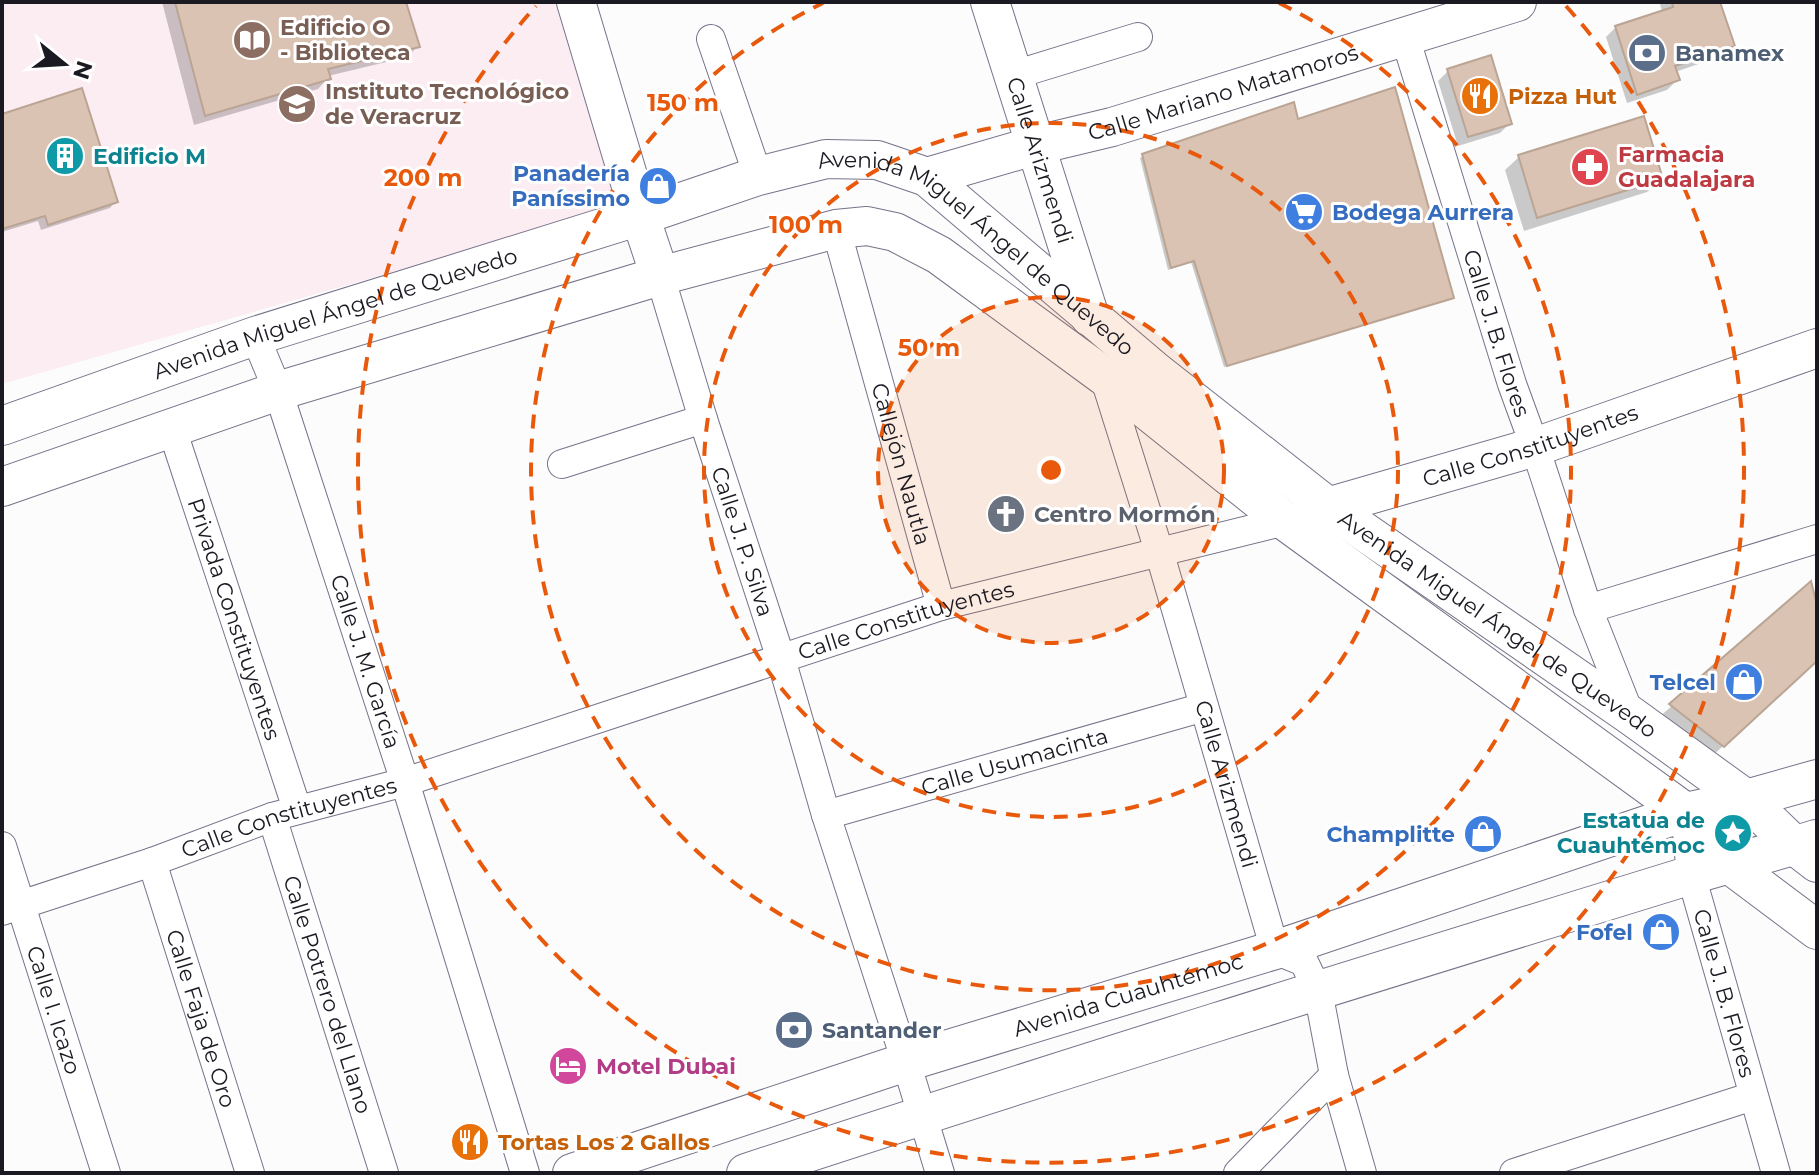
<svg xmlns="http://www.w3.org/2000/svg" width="1819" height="1175" font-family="Montserrat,sans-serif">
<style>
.education{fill:#fcedf3}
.shadow{fill:#0003}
.building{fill:#dac3b3;stroke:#baa494;stroke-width:2}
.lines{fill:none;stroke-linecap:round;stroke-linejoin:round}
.street-casing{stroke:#767389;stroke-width:30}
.secondary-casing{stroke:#767389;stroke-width:40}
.street{stroke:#fff;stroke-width:28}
.secondary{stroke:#fff;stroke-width:38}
.ring{fill:none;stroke:#e8590c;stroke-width:4;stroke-dasharray:14 10}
.labels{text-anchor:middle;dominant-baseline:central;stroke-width:6;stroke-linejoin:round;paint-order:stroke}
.education-label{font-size:22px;font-weight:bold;fill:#785e54;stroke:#fff;text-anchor:start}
.service-label{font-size:22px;font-weight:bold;fill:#4e5e75;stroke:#fff;text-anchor:start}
.street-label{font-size:22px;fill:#1b1922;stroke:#fff}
.food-label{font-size:22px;font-weight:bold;fill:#c56008;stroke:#fff;text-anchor:start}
.health-label{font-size:22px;font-weight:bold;fill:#be3a42;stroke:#fff;text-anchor:start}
.culture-label{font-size:22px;font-weight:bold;fill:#0d838f;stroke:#fff;text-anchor:start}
.shop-label{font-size:22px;font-weight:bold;fill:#366cbe;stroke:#fff;text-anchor:end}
.worship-label{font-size:22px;font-weight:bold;fill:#5b616d;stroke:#fff;text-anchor:start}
.hotel-label{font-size:22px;font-weight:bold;fill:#b23c85;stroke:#fff;text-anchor:start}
.centre{fill:#e8590c;stroke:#fff;stroke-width:4}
.ring-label{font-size:24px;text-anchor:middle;font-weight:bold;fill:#e8590c;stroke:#fff;stroke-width:6;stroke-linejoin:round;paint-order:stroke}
</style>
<rect width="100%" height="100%" fill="#fcfcfc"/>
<path class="education" d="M2,2H559L626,205L2,384Z"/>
<path class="shadow" d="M162,2H404L417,47L407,57L328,76V78L318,89L194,125Z
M1662,2H1718L1732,46L1722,56L1675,72L1677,80L1667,90L1627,103L1606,37L1616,27L1662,12L1660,4Z
M1448,71L1510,123L1500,133L1458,146L1438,81Z
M1297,122L1452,297L1449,300L1224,367L1191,262L1168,270L1140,158L1143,156Z
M2,135L116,201L110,208L41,230L38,221L2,232Z
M1519,157L1661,179L1647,192L1524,231L1505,170Z
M1809,585L1817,612V659L1709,759L1657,719Z"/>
<path class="building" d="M175,2H406L420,47L328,69L331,79L205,116Z
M1672,2H1720L1735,46L1675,66L1680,80L1637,95L1615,26L1673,7Z
M1491,55L1512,124L1468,137L1447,69Z
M1395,87L1454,298L1227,366L1194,261L1171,268L1142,154L1294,102L1298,119Z
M82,88L118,202L48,225L45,216L2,229V114Z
M1644,116L1663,179L1537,218L1518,155Z
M1811,581L1817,605V661L1724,747L1669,704Z"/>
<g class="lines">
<g class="street-casing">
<g id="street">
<path id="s1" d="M1405,37L1512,384L1535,447L1588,609L1630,715"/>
<path d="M711,39L758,176"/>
<path d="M1014,75L1138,37"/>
<path id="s2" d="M836,229L941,606"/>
<path id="s3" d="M660,276L703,419L781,659L826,815L906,1062L940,1173"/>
<path id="s4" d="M255,336L278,391L405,782L525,1173"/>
<path id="s5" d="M1104,376L1159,551L1275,950L1304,962L1318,991L1334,1075L1362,1173"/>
<path id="s6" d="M172,429L297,809"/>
<path d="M562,464L703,419"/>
<path d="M1588,609L1817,539"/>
<path id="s7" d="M1685,812L1691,875L1776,1173"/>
<path id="s8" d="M826,815L1204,707"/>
<path id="s9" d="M272,817L384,1173"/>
<path id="s10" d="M2,846L106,1173"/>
<path id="s11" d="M152,862L250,1173"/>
<path id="s12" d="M2,911L152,862L272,817L405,782L941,606L1285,521"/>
<path d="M1238,1173L1334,1075"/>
<path d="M1514,1173L1753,1096"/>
</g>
</g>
<g class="secondary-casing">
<g id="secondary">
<path d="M576,2L640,216L660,276"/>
<path id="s13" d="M990,2L1090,317"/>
<path id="s14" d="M927,177L1037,145L1112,127L1517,2"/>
<path id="s15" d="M2,426L255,336L640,216L758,176L826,159L877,160L927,177L1155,371L1327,506L1630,715L1746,799L1795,846L1817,863"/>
<path d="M2,487L278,391L660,276L836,229L867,226L895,232L939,255L1104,376L1285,521L1685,812L1729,864L1817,930"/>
<path id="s16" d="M1310,512L1535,447L1817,348"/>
<path id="s17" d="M572,1173L906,1062L1275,950L1685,812L1746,799L1817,779"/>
<path d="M746,1173C1059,1070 1373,973 1688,876C1731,863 1774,852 1816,839"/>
</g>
</g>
<use href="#street" class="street"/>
<use href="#secondary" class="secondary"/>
</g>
<circle cx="1051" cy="470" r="173" fill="#e8590c" fill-opacity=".12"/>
<g class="ring">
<circle cx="1051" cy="470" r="173"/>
<circle cx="1051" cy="470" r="347"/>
<path d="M1279 3A520 520 0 1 1 823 3"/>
<path d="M1566 6A693 693 0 1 1 536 6"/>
</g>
<defs>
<g id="library-disc" transform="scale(2)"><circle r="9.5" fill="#8d6e63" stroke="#fff"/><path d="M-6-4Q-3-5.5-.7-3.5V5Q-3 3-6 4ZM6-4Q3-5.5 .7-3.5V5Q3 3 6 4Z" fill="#fff"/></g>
<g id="bank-disc" transform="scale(2)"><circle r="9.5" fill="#5c6f8a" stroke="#fff"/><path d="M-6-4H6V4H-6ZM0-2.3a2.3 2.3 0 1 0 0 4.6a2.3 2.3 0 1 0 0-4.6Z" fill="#fff"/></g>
<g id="restaurant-disc" transform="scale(2)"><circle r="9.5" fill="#e8710a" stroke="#fff"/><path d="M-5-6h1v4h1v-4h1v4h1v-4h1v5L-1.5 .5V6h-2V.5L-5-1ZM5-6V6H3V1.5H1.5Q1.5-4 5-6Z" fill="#fff"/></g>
<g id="university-disc" transform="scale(2)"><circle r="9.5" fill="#8d6e63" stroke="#fff"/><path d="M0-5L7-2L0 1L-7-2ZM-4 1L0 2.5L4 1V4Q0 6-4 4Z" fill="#fff"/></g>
<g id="building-disc" transform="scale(2)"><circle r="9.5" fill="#0f9aa8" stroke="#fff"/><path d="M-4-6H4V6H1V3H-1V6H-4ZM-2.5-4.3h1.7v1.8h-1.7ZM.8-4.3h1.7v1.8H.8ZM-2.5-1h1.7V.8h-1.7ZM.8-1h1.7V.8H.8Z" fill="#fff"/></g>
<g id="pharmacy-disc" transform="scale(2)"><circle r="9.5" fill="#e0444e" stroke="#fff"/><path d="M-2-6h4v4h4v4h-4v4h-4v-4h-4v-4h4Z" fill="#fff"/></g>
<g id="shop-disc" transform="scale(2)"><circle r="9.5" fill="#3f7fe0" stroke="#fff"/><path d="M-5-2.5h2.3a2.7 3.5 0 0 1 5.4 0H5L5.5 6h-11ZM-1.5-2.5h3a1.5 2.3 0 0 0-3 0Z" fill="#fff"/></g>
<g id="supermarket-disc" transform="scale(2)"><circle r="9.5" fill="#3f7fe0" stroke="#fff"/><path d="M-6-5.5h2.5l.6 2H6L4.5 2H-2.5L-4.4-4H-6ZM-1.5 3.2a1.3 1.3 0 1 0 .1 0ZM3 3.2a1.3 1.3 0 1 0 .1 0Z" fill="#fff"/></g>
<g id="church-disc" transform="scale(2)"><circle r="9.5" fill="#6b7280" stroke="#fff"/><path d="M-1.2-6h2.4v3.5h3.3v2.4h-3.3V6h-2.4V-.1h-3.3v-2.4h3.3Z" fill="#fff"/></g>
<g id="sight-disc" transform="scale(2)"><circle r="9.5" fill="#0f9aa8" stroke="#fff"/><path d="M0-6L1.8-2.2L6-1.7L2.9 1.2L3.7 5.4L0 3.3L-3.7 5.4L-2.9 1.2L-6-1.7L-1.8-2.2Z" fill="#fff"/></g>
<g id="hotel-disc" transform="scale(2)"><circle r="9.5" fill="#d1479c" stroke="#fff"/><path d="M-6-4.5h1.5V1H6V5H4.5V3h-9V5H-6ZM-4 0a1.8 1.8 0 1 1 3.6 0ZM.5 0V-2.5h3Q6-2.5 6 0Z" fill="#fff"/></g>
</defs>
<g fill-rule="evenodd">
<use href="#library-disc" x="252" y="40"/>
<use href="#bank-disc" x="1647" y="53"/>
<use href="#restaurant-disc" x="1480" y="96"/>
<use href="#university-disc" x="297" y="104"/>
<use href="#building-disc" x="65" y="156"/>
<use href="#pharmacy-disc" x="1590" y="167"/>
<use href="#shop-disc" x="658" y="186"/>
<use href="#supermarket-disc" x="1304" y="212"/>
<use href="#church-disc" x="1006" y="514"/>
<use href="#shop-disc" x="1744" y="682"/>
<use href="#sight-disc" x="1733" y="833"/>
<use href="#shop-disc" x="1483" y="834"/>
<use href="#shop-disc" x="1661" y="932"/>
<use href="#bank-disc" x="794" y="1030"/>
<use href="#hotel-disc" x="568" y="1066"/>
<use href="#restaurant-disc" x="470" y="1142"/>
</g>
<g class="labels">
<g class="education-label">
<text x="280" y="27">Edificio O<tspan x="280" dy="25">- Biblioteca</tspan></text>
<text x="325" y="91">Instituto Tecnológico<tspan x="325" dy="25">de Veracruz</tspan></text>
</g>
<g class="service-label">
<text x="1675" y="53">Banamex</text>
<text x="822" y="1030">Santander</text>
</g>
<g class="street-label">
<text stroke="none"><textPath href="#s14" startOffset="308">Calle Mariano Matamoros</textPath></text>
<text stroke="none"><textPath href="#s13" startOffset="166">Calle Arizmendi</textPath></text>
<text stroke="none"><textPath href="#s15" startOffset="1048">Avenida Miguel Ángel de Quevedo</textPath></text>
<text stroke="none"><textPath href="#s15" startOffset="352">Avenida Miguel Ángel de Quevedo</textPath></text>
<text stroke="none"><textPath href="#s1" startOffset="310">Calle J. B. Flores</textPath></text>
<text stroke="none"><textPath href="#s16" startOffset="230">Calle Constituyentes</textPath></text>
<text stroke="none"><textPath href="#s2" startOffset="244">Callejón Nautla</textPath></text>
<text stroke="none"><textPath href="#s3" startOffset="278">Calle J. P. Silva</textPath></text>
<text stroke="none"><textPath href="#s6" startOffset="200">Privada Constituyentes</textPath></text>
<text stroke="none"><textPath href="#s12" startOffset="950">Calle Constituyentes</textPath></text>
<text stroke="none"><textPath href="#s15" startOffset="1696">Avenida Miguel Ángel de Quevedo</textPath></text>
<text stroke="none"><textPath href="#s4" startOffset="344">Calle J. M. García</textPath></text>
<text stroke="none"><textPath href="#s8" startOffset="196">Calle Usumacinta</textPath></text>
<text stroke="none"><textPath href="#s5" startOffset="426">Calle Arizmendi</textPath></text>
<text stroke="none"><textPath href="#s12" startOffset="302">Calle Constituyentes</textPath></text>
<text stroke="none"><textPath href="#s7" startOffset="186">Calle J. B. Flores</textPath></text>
<text stroke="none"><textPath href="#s9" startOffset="186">Calle Potrero del Llano</textPath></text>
<text stroke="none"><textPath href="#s17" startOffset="584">Avenida Cuauhtémoc</textPath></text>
<text stroke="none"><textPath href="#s10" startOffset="172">Calle I. Icazo</textPath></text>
<text stroke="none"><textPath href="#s11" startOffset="164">Calle Faja de Oro</textPath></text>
</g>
<g class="food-label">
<text x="1508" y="96">Pizza Hut</text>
<text x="498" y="1142">Tortas Los 2 Gallos</text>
</g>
<g class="health-label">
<text x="1618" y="154">Farmacia<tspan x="1618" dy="25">Guadalajara</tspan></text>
</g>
<g class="culture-label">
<text x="93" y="156">Edificio M</text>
<text x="1705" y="820" text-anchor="end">Estatua de<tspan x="1705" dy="25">Cuauhtémoc</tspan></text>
</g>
<g class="shop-label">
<text x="630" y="173">Panadería<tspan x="630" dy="25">Paníssimo</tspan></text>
<text x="1332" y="212" text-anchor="start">Bodega Aurrera</text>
<text x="1716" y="682">Telcel</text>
<text x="1455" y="834">Champlitte</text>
<text x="1633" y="932">Fofel</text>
</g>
<g class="worship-label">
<text x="1034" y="514">Centro Mormón</text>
</g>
<g class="hotel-label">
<text x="596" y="1066">Motel Dubai</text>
</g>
</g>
<circle cx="1051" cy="470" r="12" class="centre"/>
<g class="ring-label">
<text x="683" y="111">150 m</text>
<text x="423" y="186">200 m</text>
<text x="806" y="233">100 m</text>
<text x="929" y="356">50 m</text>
</g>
<rect width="1819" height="1175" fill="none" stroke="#1b1922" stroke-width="8"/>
<g transform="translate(64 64) rotate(108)" stroke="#ffffff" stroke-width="6" paint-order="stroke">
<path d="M0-6L14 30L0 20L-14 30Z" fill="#1b1922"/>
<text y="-12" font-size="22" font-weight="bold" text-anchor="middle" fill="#1b1922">N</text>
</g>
</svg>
